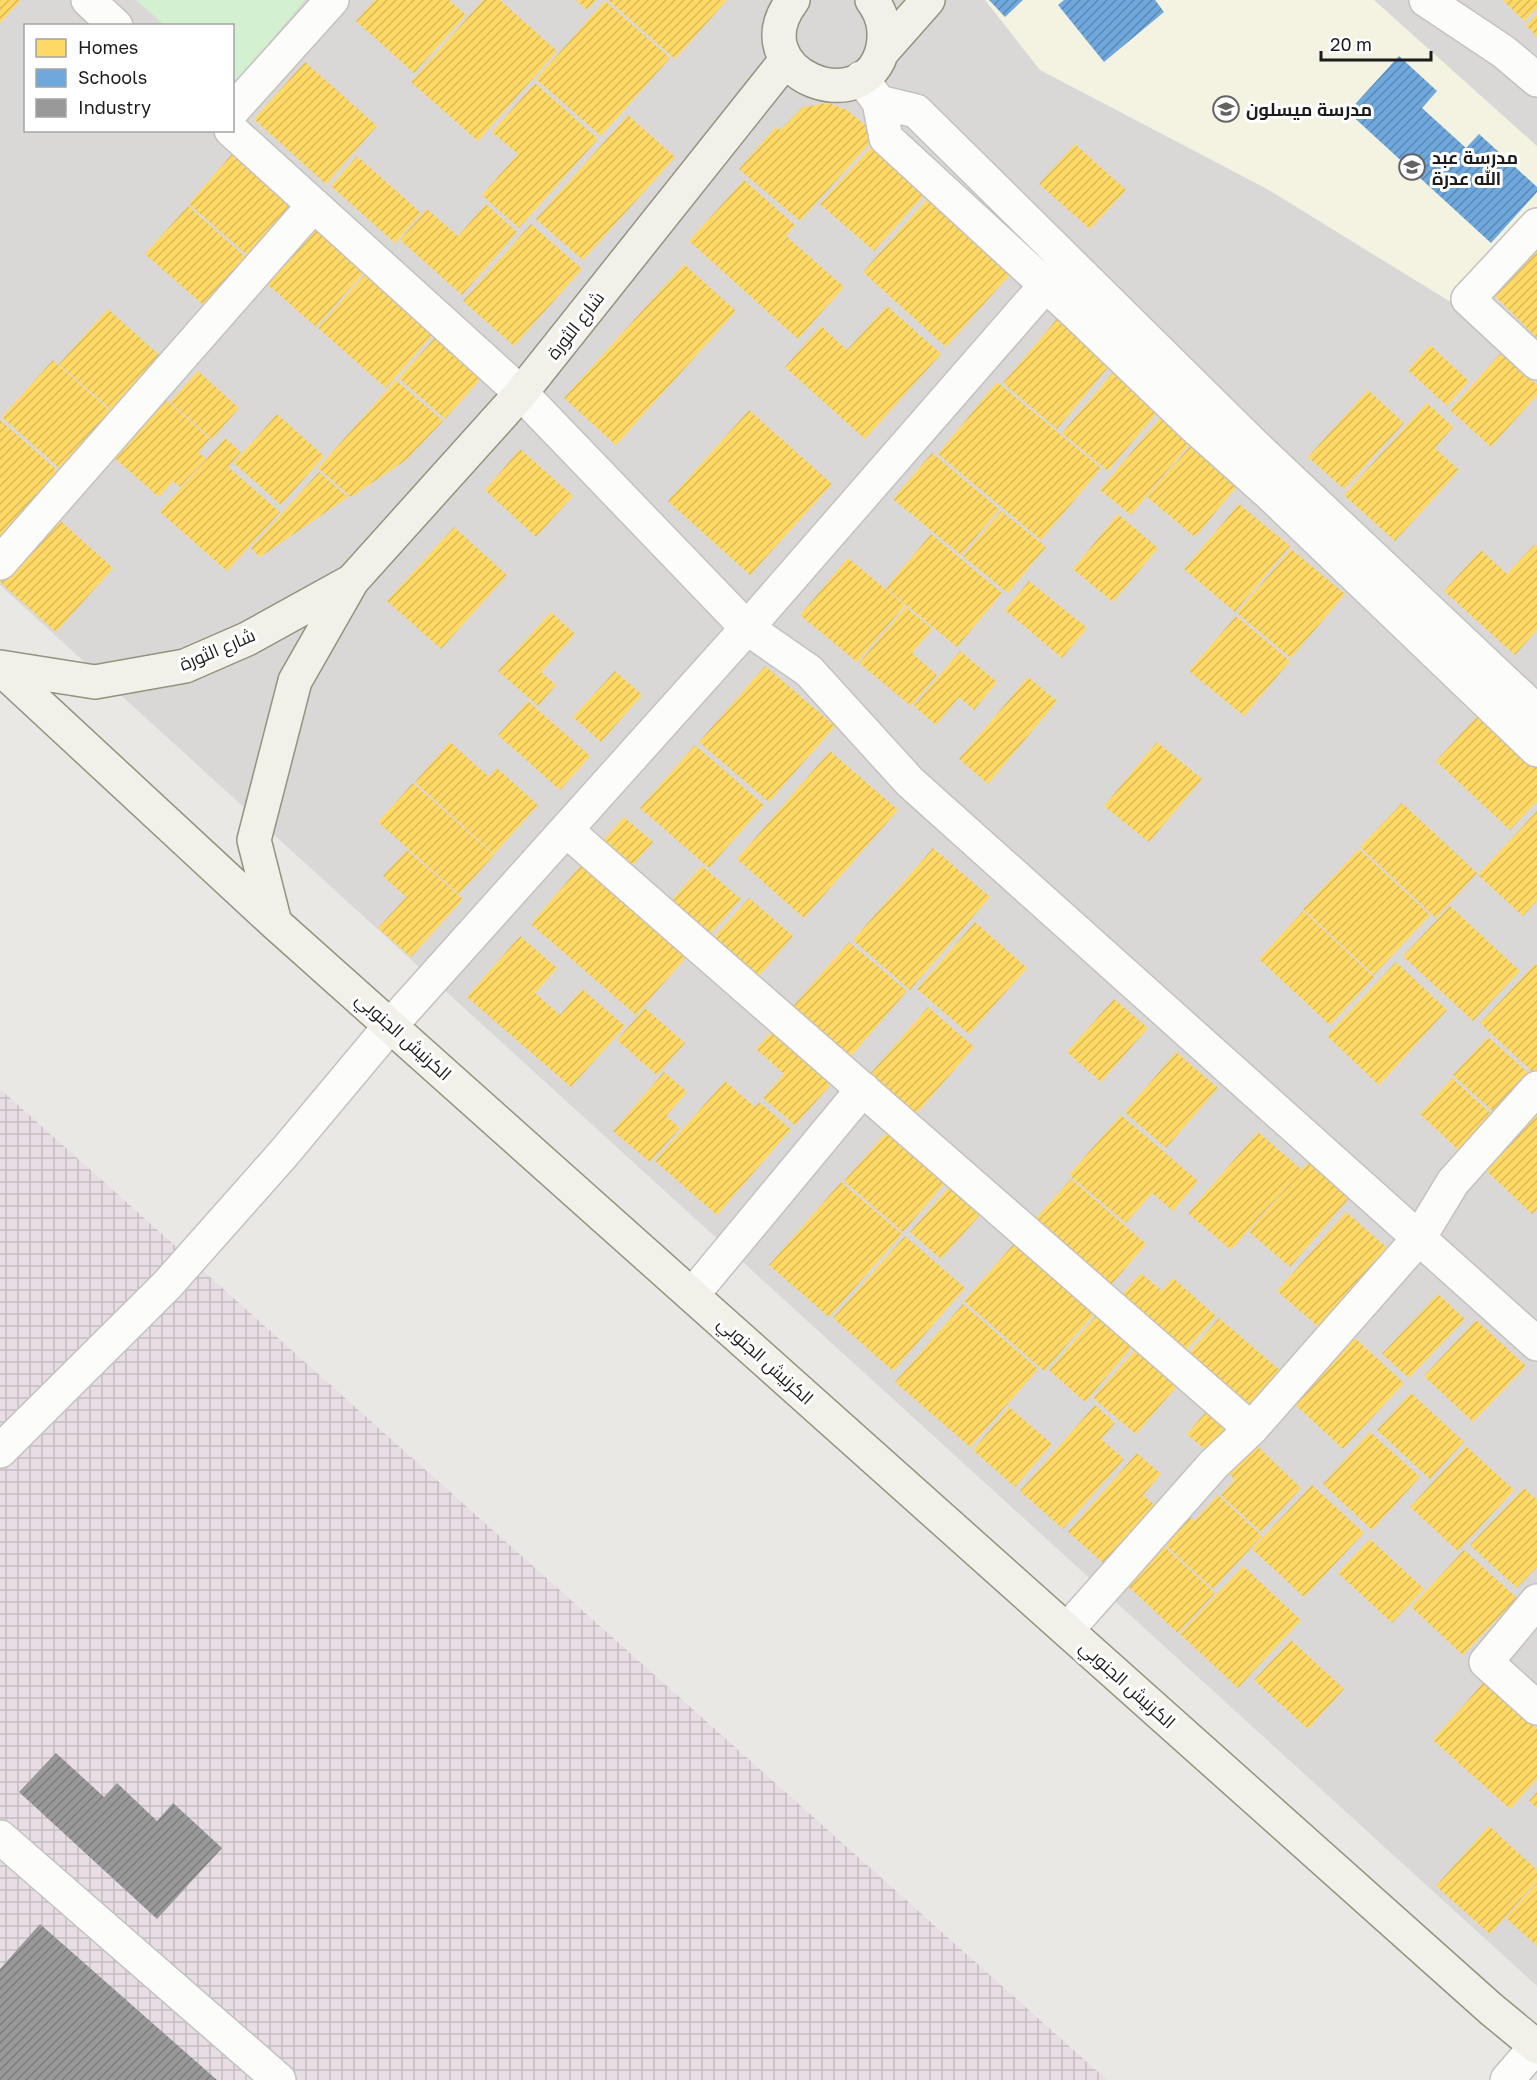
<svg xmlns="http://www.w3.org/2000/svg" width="1537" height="2080" font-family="'Golos Text',Cairo,sans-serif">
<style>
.residential{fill:#d9d8d6;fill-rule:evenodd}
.industrial{fill:url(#industrial-grid)}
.education{fill:#f4f2e0}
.park{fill:#d3f0d1}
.homes{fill:url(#homes-hatch)}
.schools{fill:url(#schools-hatch)}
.industry{fill:url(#industry-hatch)}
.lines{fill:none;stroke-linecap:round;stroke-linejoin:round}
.street-casing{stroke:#c3c2c1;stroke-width:36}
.secondary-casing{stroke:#93937e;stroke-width:36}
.street{stroke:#fcfcfb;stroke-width:33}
.secondary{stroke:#f2f1e9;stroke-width:33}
.labels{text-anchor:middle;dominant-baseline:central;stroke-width:6;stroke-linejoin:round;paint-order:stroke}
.poi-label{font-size:18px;font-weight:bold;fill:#1c1c1c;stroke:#fff;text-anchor:start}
.street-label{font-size:18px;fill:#1c1c1c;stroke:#fff}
</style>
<defs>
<pattern id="industrial-grid" width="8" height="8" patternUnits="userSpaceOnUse" patternTransform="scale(1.5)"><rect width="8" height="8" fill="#e8dde4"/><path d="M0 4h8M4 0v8" fill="none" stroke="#c6bdc3"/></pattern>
<pattern id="homes-hatch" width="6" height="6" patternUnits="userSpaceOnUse" patternTransform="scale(1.5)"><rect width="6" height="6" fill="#ffd966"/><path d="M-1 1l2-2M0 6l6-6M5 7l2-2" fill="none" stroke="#daba58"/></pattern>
<pattern id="schools-hatch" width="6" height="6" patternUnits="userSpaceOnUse" patternTransform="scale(1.5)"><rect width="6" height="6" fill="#6fa8dc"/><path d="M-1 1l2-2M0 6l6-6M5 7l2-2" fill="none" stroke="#5a88b2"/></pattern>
<pattern id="industry-hatch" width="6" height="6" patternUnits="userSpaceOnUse" patternTransform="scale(1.5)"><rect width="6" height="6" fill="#999"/><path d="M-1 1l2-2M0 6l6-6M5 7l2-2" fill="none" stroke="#7c7c7c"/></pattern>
</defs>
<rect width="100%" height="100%" fill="#eae8e5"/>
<path class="residential" d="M0,0H1537V1986L0,585ZM26,26H232V130H26Z"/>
<path class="industrial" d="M0,1089L1107,2080H0Z"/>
<path class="education" d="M985,0H1374L1537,146V211L1449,301L1267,189L1040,70Z"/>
<path class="park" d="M136,0H305L233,85L232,26L164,25Z"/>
<path class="homes" d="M0,0H21L0,23Z
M375,0H449L466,15L414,73L356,21Z
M483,0H500L557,51L478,141L411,82Z
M576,0H596L587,10Z
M608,0H727L675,59Z
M1503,0H1537V8L1524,21Z
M605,1L670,58L601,136L536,79Z
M1537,14V37L1526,25Z
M305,62L377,126L326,184L254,119Z
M535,83L598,139L519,228L482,195L518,154L492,132Z
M828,103L847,110L877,135L800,221L739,169L776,127L780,130L803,107Z
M628,115L675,157L583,260L536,219Z
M1075,144L1126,190L1090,229L1039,184Z
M873,145L926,193L874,251L820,204Z
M232,154L297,212L254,261L189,204Z
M357,156L421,213L395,243L331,186Z
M744,180L795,225L786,236L844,287L798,339L689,241Z
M930,196L1013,271L946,347L863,272Z
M486,204L517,232L462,295L400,240L427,209L458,236Z
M188,206L250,261L207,308L145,254Z
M305,219L365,271L316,327L256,274Z
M531,224L582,269L514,346L463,301Z
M1537,230V338L1483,284Z
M684,264L736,311L616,445L564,398Z
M366,273L434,333L386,388L318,328Z
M887,306L941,354L865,439L785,367L821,326L847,350Z
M108,309L166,361L118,416L59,364Z
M1057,319L1111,364L1057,429L1003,383Z
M439,333L485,374L445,419L399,378Z
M1430,345L1469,381L1447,406L1408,370Z
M1501,353L1537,385V395L1491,447L1450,410Z
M53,360L118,418L67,475L2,417Z
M198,371L239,408L212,439L170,402Z
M1114,371L1160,409L1108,471L1062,433Z
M396,380L443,421L406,460L351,497L318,468Z
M997,382L1101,468L1041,540L938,454Z
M154,389L210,439L198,452L206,459L180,487L173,481L159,497L102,447Z
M1368,390L1404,423L1344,489L1308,457Z
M1427,403L1453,427L1435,448L1459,470L1395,541L1344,495Z
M749,410L832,484L750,575L668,501Z
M277,414L324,456L281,505L234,463Z
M1160,418L1190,443L1131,515L1100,490Z
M0,420L65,477L0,551Z
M225,438L241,452L228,467L280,512L227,571L160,512Z
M1191,445L1238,485L1195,537L1147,497Z
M520,449L573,496L536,537L485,490Z
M932,453L999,509L961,555L893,499Z
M319,472L348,497L260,557L251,548Z
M1239,504L1290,546L1235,612L1184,569Z
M1001,511L1046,547L1008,593L963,556Z
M1118,514L1158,548L1113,602L1073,569Z
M54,515L113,568L56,632L0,582V575Z
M454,527L507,575L441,649L387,601Z
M931,534L1002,593L957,647L886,588Z
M1534,545L1537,547V630L1515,655L1444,591L1481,550L1507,574Z
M1291,549L1345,594L1291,658L1237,613Z
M848,558L905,605L857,662L800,615Z
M1029,581L1087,628L1062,658L1005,610Z
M906,607L932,629L912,653L937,675L911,706L859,663Z
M551,612L575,634L541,672L556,685L538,706L498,671Z
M1236,616L1290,661L1244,716L1189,671Z
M960,651L997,682L974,710L959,697L936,725L914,706Z
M765,666L835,726L769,802L699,742Z
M615,671L642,695L601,742L573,717Z
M1028,677L1057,701L988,784L959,759Z
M528,701L590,756L560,790L498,735Z
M1482,711L1537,762V801L1510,830L1436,761Z
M450,742L489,777L497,768L538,805L494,854L415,782Z
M1157,742L1202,779L1149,842L1104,806Z
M695,745L764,805L709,868L640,808Z
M830,751L898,810L804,918L737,859Z
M413,783L494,855L459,894L378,822Z
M1402,803L1477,873L1436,918L1360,847Z
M1537,811V901L1523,916L1478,875Z
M624,817L653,842L626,873L597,848Z
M933,848L990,897L910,990L853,940Z
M1359,849L1430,915L1374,975L1303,909Z
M407,850L463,899L411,957L378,928L406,897L383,876Z
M588,857L694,948L636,1015L531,924Z
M702,866L741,899L703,942L664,909Z
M749,898L793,936L751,985L706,946Z
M1450,906L1520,971L1473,1021L1403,956Z
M1303,911L1374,977L1330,1025L1259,959Z
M975,922L1027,968L969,1034L917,989Z
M520,936L557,968L535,993L560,1015L582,989L625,1026L571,1087L467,997Z
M849,942L907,991L845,1063L787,1013Z
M1396,962L1447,1010L1379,1085L1327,1036Z
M1535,964L1537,966V1072L1535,1074L1480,1023Z
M1114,999L1148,1028L1101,1082L1067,1052Z
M928,1007L974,1047L910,1121L864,1081Z
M645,1008L685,1043L657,1075L617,1040Z
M776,1027L836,1079L795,1125L763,1098L784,1074L756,1049Z
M1488,1037L1536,1080L1500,1118L1453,1075Z
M1176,1052L1218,1088L1166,1148L1125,1112Z
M664,1072L687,1092L666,1116L680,1128L650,1162L613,1131Z
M1452,1078L1499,1121L1466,1157L1420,1114Z
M725,1081L755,1107L759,1102L791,1129L717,1215L655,1161Z
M1537,1096V1209L1532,1214L1476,1161Z
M1121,1115L1198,1181L1173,1211L1152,1193L1126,1223L1069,1175Z
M892,1126L951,1176L903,1232L844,1181Z
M1258,1132L1302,1170L1309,1162L1350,1197L1290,1267L1249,1232L1296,1176L1231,1250L1188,1213Z
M1071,1179L1146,1244L1106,1291L1030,1225Z
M955,1180L987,1207L941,1259L910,1232Z
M841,1182L902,1234L829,1317L769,1265Z
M1346,1212L1392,1252L1323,1331L1277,1291Z
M905,1236L965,1288L893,1371L833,1318Z
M1019,1238L1100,1307L1044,1371L964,1301Z
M1141,1273L1162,1291L1173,1278L1216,1316L1181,1356L1117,1301Z
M1438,1294L1465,1319L1409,1378L1382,1354Z
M963,1304L1038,1369L970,1447L895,1382Z
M1102,1309L1138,1340L1085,1402L1049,1370Z
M1219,1318L1283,1373L1247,1415L1183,1360Z
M1476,1320L1526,1366L1473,1422L1424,1376Z
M1346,1330L1404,1383L1343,1449L1286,1396Z
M1142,1342L1184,1378L1136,1434L1093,1398Z
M1411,1393L1464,1442L1430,1479L1377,1430Z
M1095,1405L1115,1423L1101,1439L1124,1459L1063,1529L1020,1491Z
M1009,1407L1052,1444L1015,1487L973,1450Z
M1210,1407L1232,1427L1209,1453L1187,1434Z
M1370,1432L1420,1477L1372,1530L1323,1484Z
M1250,1439L1301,1488L1261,1532L1221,1495L1235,1479L1223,1468Z
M1466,1446L1514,1490L1458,1551L1410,1507Z
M1137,1453L1161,1474L1143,1495L1160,1510L1109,1568L1068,1532Z
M1312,1485L1364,1533L1304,1597L1252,1549Z
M1524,1488L1537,1500V1567L1517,1588L1470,1545Z
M1218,1495L1262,1536L1213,1589L1155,1535L1179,1508L1194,1521Z
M1154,1537L1215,1593L1178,1633L1117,1576Z
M1370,1539L1424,1589L1392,1623L1338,1573Z
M1464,1550L1517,1598L1463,1655L1411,1607Z
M1243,1566L1301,1620L1238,1688L1180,1634Z
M1291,1640L1344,1689L1308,1729L1254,1680Z
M1484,1682L1537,1729V1779L1510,1809L1433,1740Z
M1537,1792V1808L1529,1801Z
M1489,1826L1537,1870V1881L1490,1934L1436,1886Z
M1537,1883V1946L1506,1918Z"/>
<path class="schools" d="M989,0H1023L1005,17Z
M1064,0H1155L1164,12L1104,62L1058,5Z
M1399,56L1437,91L1422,108L1466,148L1479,134L1537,187V192L1491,243L1348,112Z"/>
<path class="industry" d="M56,1753L104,1797L117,1783L157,1821L173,1803L222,1848L157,1919L19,1792Z
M40,1924L217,2080H0V1969Z"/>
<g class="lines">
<g class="street-casing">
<path id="street" d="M88,0L116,26
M1426,0L1504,52L1537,80
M861,78L879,102L886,138L1075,312L1196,428L1271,495L1537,750
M879,102L916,111L1254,445L1537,712
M232,111L332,0
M231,130L521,393L747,628L809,671L910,782L1537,1344
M1537,225L1468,299L1537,363
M0,563L314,205
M566,830L1251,1429L1419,1238L1453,1182L1537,1088
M693,1294L863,1089
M0,1451L167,1285L284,1153L391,1025L747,628L1045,286
M1537,1601L1486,1662L1537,1708
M1067,1630L1214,1464L1251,1429
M0,1837L279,2080
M1507,2080L1537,2045"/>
</g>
<g class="secondary-casing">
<path id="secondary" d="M793,0C737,73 867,124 883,47C886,29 883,15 872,0
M882,52L928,0
M0,667L95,682L185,666L247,639L352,581
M0,668L275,923L1491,2009L1537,2047
M275,923L254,840L295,681L352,581L521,393L786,60"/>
</g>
<use href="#street" class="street"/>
<use href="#secondary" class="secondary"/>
</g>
<defs>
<g id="school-ring" transform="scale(1.35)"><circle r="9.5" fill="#fff" stroke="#646362" stroke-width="1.5"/><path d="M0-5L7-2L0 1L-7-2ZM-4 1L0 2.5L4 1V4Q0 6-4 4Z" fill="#646362"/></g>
</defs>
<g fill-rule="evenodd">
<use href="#school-ring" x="1226" y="109"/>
<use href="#school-ring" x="1412" y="167"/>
</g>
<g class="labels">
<g class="poi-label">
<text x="1246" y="109">مدرسة ميسلون</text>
<text x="1432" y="157">مدرسة عبد<tspan x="1432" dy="21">الله عدرة</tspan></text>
</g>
<g class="street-label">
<text transform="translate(575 325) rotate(-52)">شارع الثورة</text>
<text transform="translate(217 649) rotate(-23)">شارع الثورة</text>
<text transform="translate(404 1036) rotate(42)">الكرنيش الجنوبي</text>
<text transform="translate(766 1360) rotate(42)">الكرنيش الجنوبي</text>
<text transform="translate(1128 1684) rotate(42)">الكرنيش الجنوبي</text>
</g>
</g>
<rect x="24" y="24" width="210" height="108" fill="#ffffff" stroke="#a4a4a4" stroke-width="1.5"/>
<rect x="36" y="39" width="30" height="18" fill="#ffd966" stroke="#a4a4a4" stroke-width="1.5"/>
<text x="78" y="54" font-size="18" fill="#1c1c1c">Homes</text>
<rect x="36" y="69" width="30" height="18" fill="#6fa8dc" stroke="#a4a4a4" stroke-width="1.5"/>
<text x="78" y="84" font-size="18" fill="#1c1c1c">Schools</text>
<rect x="36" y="99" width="30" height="18" fill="#999999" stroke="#a4a4a4" stroke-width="1.5"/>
<text x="78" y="114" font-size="18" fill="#1c1c1c">Industry</text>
<path d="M1321 51v9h110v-9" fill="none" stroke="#1c1c1c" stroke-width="3"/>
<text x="1330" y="51" font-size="18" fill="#1c1c1c" stroke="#ffffff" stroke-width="4.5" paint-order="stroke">20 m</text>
</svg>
